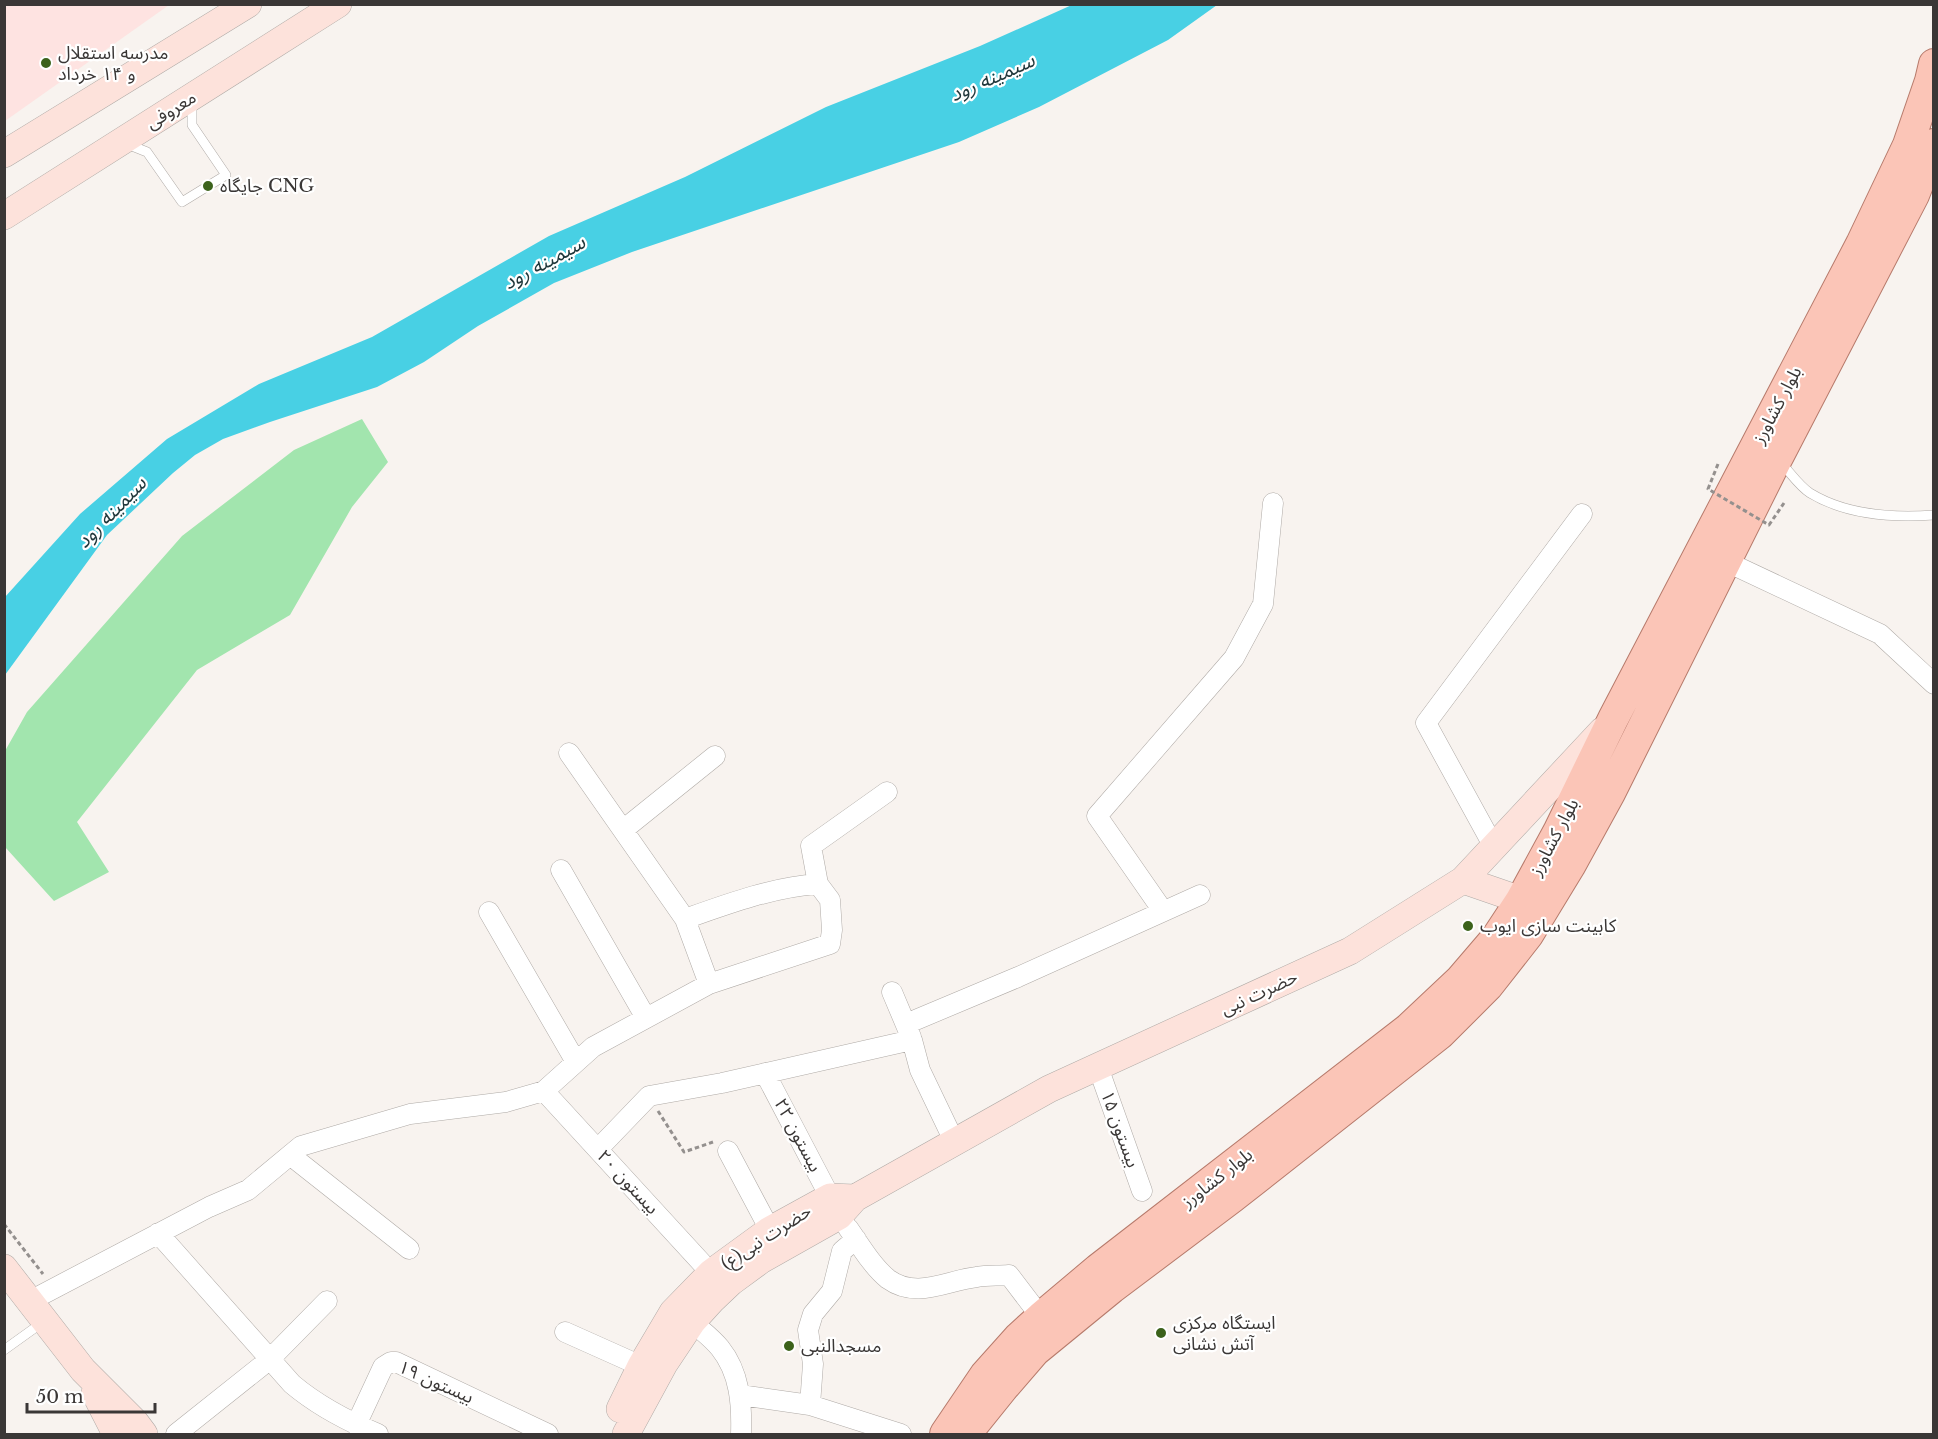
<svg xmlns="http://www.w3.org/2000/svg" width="1938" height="1439" font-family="'Libre Baskerville','Noto Sans Arabic',serif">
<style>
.education{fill:#fee3e1}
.green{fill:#a2e5ae}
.water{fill:#48d0e4}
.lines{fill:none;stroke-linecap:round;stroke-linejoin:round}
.lane-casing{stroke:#afaaa6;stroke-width:10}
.street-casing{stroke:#afaaa6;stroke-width:21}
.secondary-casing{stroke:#afaaa6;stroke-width:28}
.primary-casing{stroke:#b67a6b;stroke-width:32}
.path{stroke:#94908e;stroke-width:3;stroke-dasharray:4.5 3;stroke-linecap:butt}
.lane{stroke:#fff;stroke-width:9}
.street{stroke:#fff;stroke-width:20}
.secondary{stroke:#fde2db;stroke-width:27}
.primary{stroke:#fbc5b7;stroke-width:30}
.path-bridge{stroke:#94908e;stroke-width:3;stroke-dasharray:4.5 3;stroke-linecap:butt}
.poi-dot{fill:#3c621b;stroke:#fff;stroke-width:2}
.labels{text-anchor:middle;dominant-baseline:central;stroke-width:4.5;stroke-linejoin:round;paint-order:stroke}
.poi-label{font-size:18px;fill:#3a3736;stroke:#fff;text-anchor:start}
.street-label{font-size:18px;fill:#3a3736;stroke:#fff}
.water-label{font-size:20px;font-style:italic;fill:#21383c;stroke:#fff}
</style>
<rect width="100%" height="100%" fill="#f8f3ef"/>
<path class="education" d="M5,4H169V5L5,121Z"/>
<path class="green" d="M362,419L388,462L352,507L290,615L197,670L77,822L109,872L54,901L5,847V751L27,712L182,536L294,450Z"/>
<path class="water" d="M1074,4L1217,5L1168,40L1039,107L959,142L632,252L554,283L478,326L424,362L377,387L270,422L223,439L195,455L173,473L107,535L5,675V597L80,514L167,439L259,384L372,337L549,236L685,177L826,107L980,46Z"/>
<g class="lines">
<g class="lane-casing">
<path id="lane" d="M127,144L147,152L182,202L226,175L192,125V102
M1781,463C1790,472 1799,486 1810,493C1846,515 1893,518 1934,515
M4,1350L43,1322"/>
</g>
<g class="street-casing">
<path id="street" d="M1727,562L1880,634L1934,684
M569,753L685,919
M623,830L715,756
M1494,847L1426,723L1582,514
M561,870L646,1018
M818,884L811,846L887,792
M1163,911L1097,816L1234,658L1263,604L1273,503
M489,912L576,1062
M892,992L911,1037
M906,1024L1018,977L1200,895
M1098,1067L1142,1191
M765,1073L830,1197
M544,1091L711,1273
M598,1149L649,1096L722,1083L912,1040L920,1070L954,1141
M728,1151L770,1230
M290,1155L409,1249
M848,1228C860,1245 872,1266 888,1279C917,1300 947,1280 977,1277C987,1275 998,1276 1009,1275L1041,1317
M158,1233L292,1384C318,1406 347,1421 378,1434
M856,1239L842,1251L832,1291L813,1314L808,1330L813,1364L810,1405L901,1434
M30,1301L209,1207L248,1190L301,1146L410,1114L506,1102L544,1091L593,1047L709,984L830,944L832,930L830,900L818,884C773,887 727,904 685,919L709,984
M692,1322C701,1330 712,1338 720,1348C740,1373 742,1404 741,1434
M565,1332L641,1366
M740,1395L810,1405
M356,1425L383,1367L391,1362H396L548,1434
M176,1434L269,1360L327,1301"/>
</g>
<g class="secondary-casing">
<path id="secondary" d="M4,154L248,4
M4,216L338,4
M1463,880L1521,900
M4,1268L83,1370L135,1422L144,1434
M95,1393L116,1434
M620,1409L641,1366L673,1312L711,1273L770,1230L830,1197L855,1198
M626,1434L664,1364L692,1322L712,1300L731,1282L761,1260L839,1216L855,1198L1049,1089L1350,951L1463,880L1602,731"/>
</g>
<g class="primary-casing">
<path id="primary" d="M945,1434L985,1375L1019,1337L1041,1317L1098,1269L1409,1028L1460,980L1496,938L1521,900L1558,832L1613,719L1861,244L1908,145L1930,81L1934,64
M966,1434L1003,1388L1035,1351L1112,1288L1233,1197L1440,1034L1488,986L1528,935L1570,866L1610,793L1777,459L1914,195L1934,144"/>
</g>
<path class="path" d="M658,1111L684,1152L713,1142
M4,1224L43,1274"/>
<use href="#lane" class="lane"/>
<use href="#street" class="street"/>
<use href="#secondary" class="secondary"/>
<use href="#primary" class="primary"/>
<path class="path-bridge" d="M1718,464L1708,489L1769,525L1784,503"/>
</g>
<g class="poi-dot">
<circle cx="46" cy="63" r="6"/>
<circle cx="208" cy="186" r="6"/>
<circle cx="1468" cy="926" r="6"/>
<circle cx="1161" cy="1333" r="6"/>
<circle cx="789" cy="1346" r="6"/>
</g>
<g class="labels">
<g class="poi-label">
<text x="58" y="53">مدرسه استقلال<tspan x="58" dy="21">و ۱۴ خرداد</tspan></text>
<text x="220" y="186">جایگاه CNG</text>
<text x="1480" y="926">کابینت سازی ایوب</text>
<text x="1173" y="1323">ایستگاه مرکزی<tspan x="1173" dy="21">آتش نشانی</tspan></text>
<text x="801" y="1346">مسجدالنبی</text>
</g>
<g class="street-label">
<text transform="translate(171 110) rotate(-32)">معروفی</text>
<text transform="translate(1777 405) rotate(-62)">بلوار کشاورز</text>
<text transform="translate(1554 837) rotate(-62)">بلوار کشاورز</text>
<text transform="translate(1259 993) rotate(-25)">حضرت نبی</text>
<text transform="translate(1120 1129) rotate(70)">بیستون ۱۵</text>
<text transform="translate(798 1135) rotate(62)">بیستون ۲۲</text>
<text transform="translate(1217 1178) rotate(-38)">بلوار کشاورز</text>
<text transform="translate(628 1182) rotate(47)">بیستون ۲۰</text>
<text transform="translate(766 1237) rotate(-33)">حضرت نبی(ع)</text>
<text transform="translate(436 1382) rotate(24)">بیستون ۱۹</text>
</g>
<g class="water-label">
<text transform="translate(992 77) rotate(-24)">سیمینه رود</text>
<text transform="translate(544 262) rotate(-29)">سیمینه رود</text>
<text transform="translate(111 512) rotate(-46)">سیمینه رود</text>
</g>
</g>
<rect width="1938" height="1439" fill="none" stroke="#3a3736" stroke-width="12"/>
<path d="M27 1403v9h128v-9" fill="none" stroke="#3a3736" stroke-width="3"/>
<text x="36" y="1403" font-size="18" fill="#3a3736" stroke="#ffffff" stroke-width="4.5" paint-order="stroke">50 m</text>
</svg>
